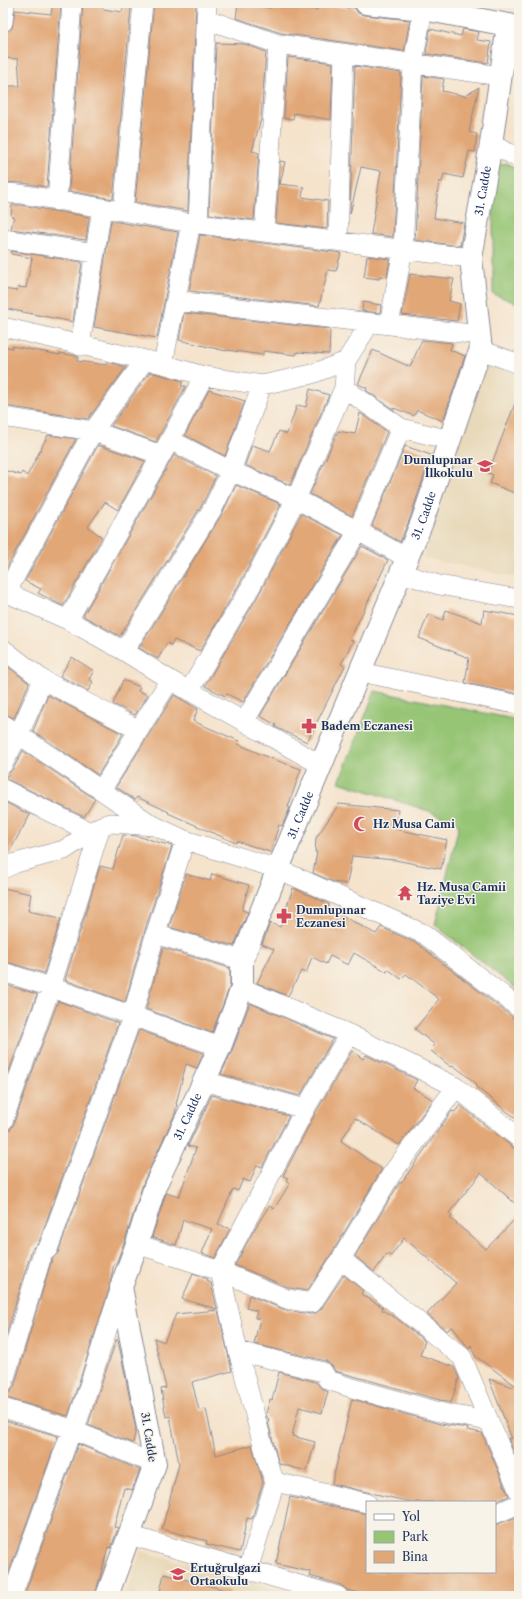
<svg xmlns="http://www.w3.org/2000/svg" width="522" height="1599" font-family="'Libre Caslon Text',serif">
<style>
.built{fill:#e8d9ba}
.green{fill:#96c574;stroke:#587a69}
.building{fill:#e2a777}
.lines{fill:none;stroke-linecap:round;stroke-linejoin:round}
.street-casing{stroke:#888995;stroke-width:20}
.secondary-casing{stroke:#888995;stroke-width:24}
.street{stroke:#fff;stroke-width:19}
.secondary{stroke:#fff;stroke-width:22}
.labels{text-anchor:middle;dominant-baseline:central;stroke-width:3;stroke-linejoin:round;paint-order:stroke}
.street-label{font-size:11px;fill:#1b2f5e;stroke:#f7f3e8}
.poi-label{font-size:11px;font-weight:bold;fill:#1b2f5e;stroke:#f7f3e8;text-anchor:start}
</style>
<rect width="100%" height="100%" fill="#f7f3e8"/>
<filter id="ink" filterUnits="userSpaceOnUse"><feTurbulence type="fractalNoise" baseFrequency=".025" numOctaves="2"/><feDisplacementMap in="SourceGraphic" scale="8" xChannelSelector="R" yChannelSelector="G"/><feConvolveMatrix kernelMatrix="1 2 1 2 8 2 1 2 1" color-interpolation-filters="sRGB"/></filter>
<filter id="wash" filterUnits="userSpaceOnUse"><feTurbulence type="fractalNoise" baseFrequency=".012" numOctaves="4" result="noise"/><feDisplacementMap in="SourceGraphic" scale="16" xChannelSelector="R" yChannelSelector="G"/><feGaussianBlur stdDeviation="0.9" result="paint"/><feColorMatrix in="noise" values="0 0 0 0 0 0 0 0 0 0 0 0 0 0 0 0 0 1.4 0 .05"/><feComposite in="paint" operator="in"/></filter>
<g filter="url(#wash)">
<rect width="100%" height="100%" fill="#f5e3cc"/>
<path class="built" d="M485,360L519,374V578L423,558Z
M141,1551L303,1596H126Z"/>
<path class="green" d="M506,163L519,170V304L493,294V167Z
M375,691L519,720V991L435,925L459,825L429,811L339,782Z"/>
<g id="blocks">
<path class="building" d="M53,3H61L47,187L23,183L3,182V86H20L18,59L4,58L6,32L12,28L15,10L51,14Z
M83,3H96L103,9L122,12L123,8H131L113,199L69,191Z
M154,3H196L188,211L135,202Z
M238,3L271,8L272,5L298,10L299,8L317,10L318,4L349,8V7L355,8L358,13L365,15L410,20L404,51L281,33L236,18Z
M430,29L461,36L463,29L479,32L477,40L491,42L488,63L426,54Z
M216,43L245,44L266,52L261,119L252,151L259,153L254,220L209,214Z
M288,57L333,63L331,120L294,113L293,119L284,118Z
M355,66L401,73L393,237L371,234L381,171L361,167L350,214Z
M423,76L444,79L442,91L465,96L479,87L469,132L477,134L475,152L469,151L463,178L444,174L442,182H439L434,218L464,223L460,246L415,240Z
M280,161L285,162L280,184L304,187L302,197L328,201L327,229L276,223Z
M12,205H20L89,217L86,240L11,229L14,217L11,216Z
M111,221L178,232L157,338L94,327Z
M200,235L341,253L336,271L328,270L319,306L189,291Z
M12,251L82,262L73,322L3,308V289L17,291L18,287L26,288L32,258L11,254Z
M367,256L390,259L387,277L380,276L379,279L364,277Z
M410,274L454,279L449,301L460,304L457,321L402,315Z
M363,302L381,305L380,313L362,311Z
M184,313L329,329L330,330L329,354L297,352L296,355L263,351V355L226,350V351L179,340Z
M422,340L452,343L450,350L465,356L443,421L417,410L414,416L394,408V410L366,390L367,388L358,384L373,350L410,367Z
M3,346L12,348V346L60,355V353L76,356L78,357L77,361L106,365L107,362L126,367L88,419L6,406H3Z
M150,372L183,381L181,386H186L156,442L111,426Z
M310,389L329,395L290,485L245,465L252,445L270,451L279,431L287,434L297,405L306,407Z
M209,390L245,401L225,456L185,435Z
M518,396H519V495L490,483L493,475L488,473Z
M360,413L387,432L352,516L310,494L338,431L355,434Z
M48,435L76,439L5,571L3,569V470L21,475L22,472L27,476Z
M98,445L145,461L118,510L105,502L88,527L102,537L63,606L38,593L41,589L25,581Z
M405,446L431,455L410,518L400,542L372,526Z
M174,455L216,476L203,503L120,636L83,616Z
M236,485L281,504L240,583L200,651L174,640L171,645L167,643L158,659L139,648L222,514Z
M301,514L343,535L243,702L227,694L225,696L205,686L259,594Z
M362,546L388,560L350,639L353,641L341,664L345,666L307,742L275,727L276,725L260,716Z
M446,610L482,623L484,610L519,616V694L465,683L469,658L419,638L428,614L443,620Z
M72,657L94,671L89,679L93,682L88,691L60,676Z
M3,663L29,683L14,718L3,713Z
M123,680L140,687L138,691L148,695L135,715L113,704Z
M48,695L123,734L98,775L33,731Z
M174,695L198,709L193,721L239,741L238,744L267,757L301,769L288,807L290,808L282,826L279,825L270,852L237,841L236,843L168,813L169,812L137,797L135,800L116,787Z
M23,751L95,799L84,817L5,778L13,769Z
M3,801L30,815L8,854L3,857Z
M339,804L398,810L395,829L447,840L441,869L395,860L352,856L347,884L334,882L313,873L317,852H315L316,838Z
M123,835L137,836L172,846L145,930L125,1002L65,980L100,866L113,869Z
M186,874L210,881L212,874L249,885L242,910L248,912L234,946L169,927Z
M3,888L31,894L28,911L61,918L44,973L3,961Z
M293,888L329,904L328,908L376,934L381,927L418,944L512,1017L519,1020V1121L475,1086L477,1084L453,1065L451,1067L430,1050L435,1045L415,1029L439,999L406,974L401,979L388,969L387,972L354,953L348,965L330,956L326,964L312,957L306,973L301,971L288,996L257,983L274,949L262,944L270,923L280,927Z
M163,948L230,968V986L212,1033L146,1009Z
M3,984L37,994L3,1088Z
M58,1001L118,1023L39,1242L32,1249L3,1346V1132L10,1130L13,1125Z
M250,1003L333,1039L300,1096L221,1074L232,1051Z
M139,1030L203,1053L197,1068L186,1064L176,1104H177L175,1114L144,1181L125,1240L116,1264L114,1263L109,1290L68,1416L3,1397V1395L10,1392L14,1387L52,1259L58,1253Z
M352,1051L363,1059L366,1055L417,1080L413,1088L433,1100L399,1145L355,1118L341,1141L382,1169L332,1253L307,1291L290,1288L235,1265L254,1230L269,1206L274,1209L290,1183L286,1180L288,1178L283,1176L315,1114Z
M212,1095L289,1116L262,1167L257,1165L250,1182L243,1179L238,1191L233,1189L218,1224L230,1229L215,1258L202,1253L212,1229L183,1220L176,1245L152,1237L166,1193L179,1197L196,1148L188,1146Z
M460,1105L512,1147L519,1149V1207L481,1173L449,1213L452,1216L450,1218L486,1249L519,1215V1388L475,1356L471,1345L469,1349L452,1326L447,1331L427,1314L456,1283L404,1238L391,1256L387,1254L374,1272L355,1256L400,1182L401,1183L452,1111L455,1112Z
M193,1274L208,1279L207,1281L211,1283L217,1309L182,1299Z
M344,1275L363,1291L361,1294L381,1306L383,1307L382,1310L396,1318L425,1341L420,1355L454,1367L459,1378L451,1403L335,1371L332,1366L326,1361L254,1344L260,1319L255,1318L257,1311L246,1308L249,1295L285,1310L310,1314L316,1313L321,1309Z
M218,1310L232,1371L192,1382L199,1410L206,1409L216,1455L252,1445L263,1482L252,1519L247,1518L240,1552L206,1544L207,1541L162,1529L179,1464L170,1416L166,1417L161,1389L166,1388L154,1338L164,1342L176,1314Z
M116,1340H118L136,1429L133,1443L88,1425Z
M279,1372L316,1382L319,1386L328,1392L322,1413L299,1407L292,1436L315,1442L307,1471L280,1464L278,1461L268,1422L269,1419L267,1418L266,1414L270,1399L272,1400Z
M489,1379L519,1389V1464L508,1438L512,1439Z
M352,1399L440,1424L468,1428L467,1430L482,1433L509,1496L495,1502H411L332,1484Z
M3,1420L58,1436L3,1589Z
M78,1444L140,1470L132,1490L124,1488L114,1527L118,1528L111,1548L108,1547L95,1596H24Z
M290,1497L367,1514V1572H495V1525L519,1516V1596H372L347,1590L341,1585L310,1576L311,1572L276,1564Z
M164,1574L230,1591L229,1596H159Z"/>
</g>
</g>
<g filter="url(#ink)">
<use href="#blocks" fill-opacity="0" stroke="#888995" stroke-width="1"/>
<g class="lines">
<g class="street-casing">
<path id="street" d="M206,19L278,44L500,76
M3,22L5,3
M491,144L519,158
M3,193L21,194L191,223L471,258
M57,201L72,3
M123,212L143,3
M198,224L207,3
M264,232L278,44
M3,239L95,253
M338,241L344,53
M176,301L480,335
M389,325L403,249L413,63L423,9
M3,327L163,364L204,376L262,385L312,374L346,361
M80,346L102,208
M481,350L519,364
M163,364L191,223
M344,388L401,428L450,440
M3,417L93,431L161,455
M170,440L231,471L296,499L358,531L407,558
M401,573L439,585L519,599
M3,591L68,620L124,651L170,680L321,765
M6,593L93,431L145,360
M68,620L170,440L204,376
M3,649L43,680L139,730
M124,651L213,508L231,471L262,385
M360,672L519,705
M189,691L250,588L296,499L344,388L346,361L370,323
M244,722L358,531L401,428
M3,724L154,826
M3,764L19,734L43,680
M3,789L92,833
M102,789L170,680
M3,869L16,863L64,850L101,826L111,823L155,826L185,840L278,869L424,934L519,1008
M155,934L242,960
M3,972L51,987L220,1047
M242,988L349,1034L456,1087L519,1138
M349,1034L305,1109L220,1271L287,1299L312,1303L341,1259L391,1175L456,1087
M204,1081L305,1109
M3,1121L51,987L101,826
M137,1244L220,1271L238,1351L268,1464L275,1482L248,1570
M341,1259L462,1357L519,1492
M238,1351L323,1372L328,1380L349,1387L443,1413L489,1421
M3,1384L43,1252L48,1249L132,1017L154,939L185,840
M3,1408L72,1429L77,1432L155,1464
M275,1482L367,1503
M495,1514L519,1504
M129,1535L338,1596
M12,1596L72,1429L77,1423L121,1287"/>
</g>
<g class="secondary-casing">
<g id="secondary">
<path d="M366,3L423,9L519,27"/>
<path id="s1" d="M107,1596L155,1464L121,1287L137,1244L155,1186L220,1047L242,988V960L278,869L422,522L477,359L481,350L471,258L491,144L508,25"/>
</g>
</g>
<use href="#street" class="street"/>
<use href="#secondary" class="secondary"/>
</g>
</g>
<defs>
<g id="school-bare" transform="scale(1.2)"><path d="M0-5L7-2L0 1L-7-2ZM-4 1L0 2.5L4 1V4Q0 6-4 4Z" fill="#d1495b" stroke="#f7f3e8" stroke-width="2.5" paint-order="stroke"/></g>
<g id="pharmacy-bare" transform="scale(1.2)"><path d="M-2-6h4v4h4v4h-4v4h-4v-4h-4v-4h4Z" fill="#d1495b" stroke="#f7f3e8" stroke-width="2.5" paint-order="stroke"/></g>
<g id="mosque-bare" transform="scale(1.2)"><path d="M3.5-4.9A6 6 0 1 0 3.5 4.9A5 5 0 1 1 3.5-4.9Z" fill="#d1495b" stroke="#f7f3e8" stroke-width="2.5" paint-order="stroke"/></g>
<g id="temple-bare" transform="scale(1.2)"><path d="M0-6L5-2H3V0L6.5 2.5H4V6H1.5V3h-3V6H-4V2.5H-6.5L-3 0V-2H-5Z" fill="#d1495b" stroke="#f7f3e8" stroke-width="2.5" paint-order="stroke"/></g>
</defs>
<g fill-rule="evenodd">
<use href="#school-bare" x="485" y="466"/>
<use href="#pharmacy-bare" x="309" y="726"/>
<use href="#mosque-bare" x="361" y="824"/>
<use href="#temple-bare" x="405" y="893"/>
<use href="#pharmacy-bare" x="284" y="916"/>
<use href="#school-bare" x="178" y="1574"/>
</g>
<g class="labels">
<g class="street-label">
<text stroke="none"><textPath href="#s1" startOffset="1488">31. Cadde</textPath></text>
<text stroke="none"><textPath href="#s1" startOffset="1152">31. Cadde</textPath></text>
<text stroke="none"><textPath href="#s1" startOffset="828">31. Cadde</textPath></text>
<text stroke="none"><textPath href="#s1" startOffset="504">31. Cadde</textPath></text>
<text transform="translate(149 1437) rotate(81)">31. Cadde</text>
</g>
<g class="poi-label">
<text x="473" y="460" text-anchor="end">Dumlupınar<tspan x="473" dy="13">İlkokulu</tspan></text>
<text x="321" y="726">Badem Eczanesi</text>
<text x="373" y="824">Hz Musa Cami</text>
<text x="417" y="887">Hz. Musa Camii<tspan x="417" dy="13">Taziye Evi</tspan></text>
<text x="296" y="910">Dumlupınar<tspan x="296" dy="13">Eczanesi</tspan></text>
<text x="190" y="1568">Ertuğrulgazi<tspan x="190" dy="13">Ortaokulu</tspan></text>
</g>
</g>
<rect width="522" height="1599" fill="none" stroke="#f7f3e8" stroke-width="16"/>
<rect x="366" y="1501" width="130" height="72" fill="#f7f3e8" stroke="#9fa5b1"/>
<rect x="374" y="1514" width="20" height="6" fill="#ffffff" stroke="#9fa5b1"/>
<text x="402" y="1521" font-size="12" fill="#1b2f5e">Yol</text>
<rect x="374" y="1531" width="20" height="12" fill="#96c574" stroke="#9fa5b1"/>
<text x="402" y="1541" font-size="12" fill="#1b2f5e">Park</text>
<rect x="374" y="1551" width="20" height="12" fill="#e2a777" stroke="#9fa5b1"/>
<text x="402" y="1561" font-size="12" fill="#1b2f5e">Bina</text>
</svg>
